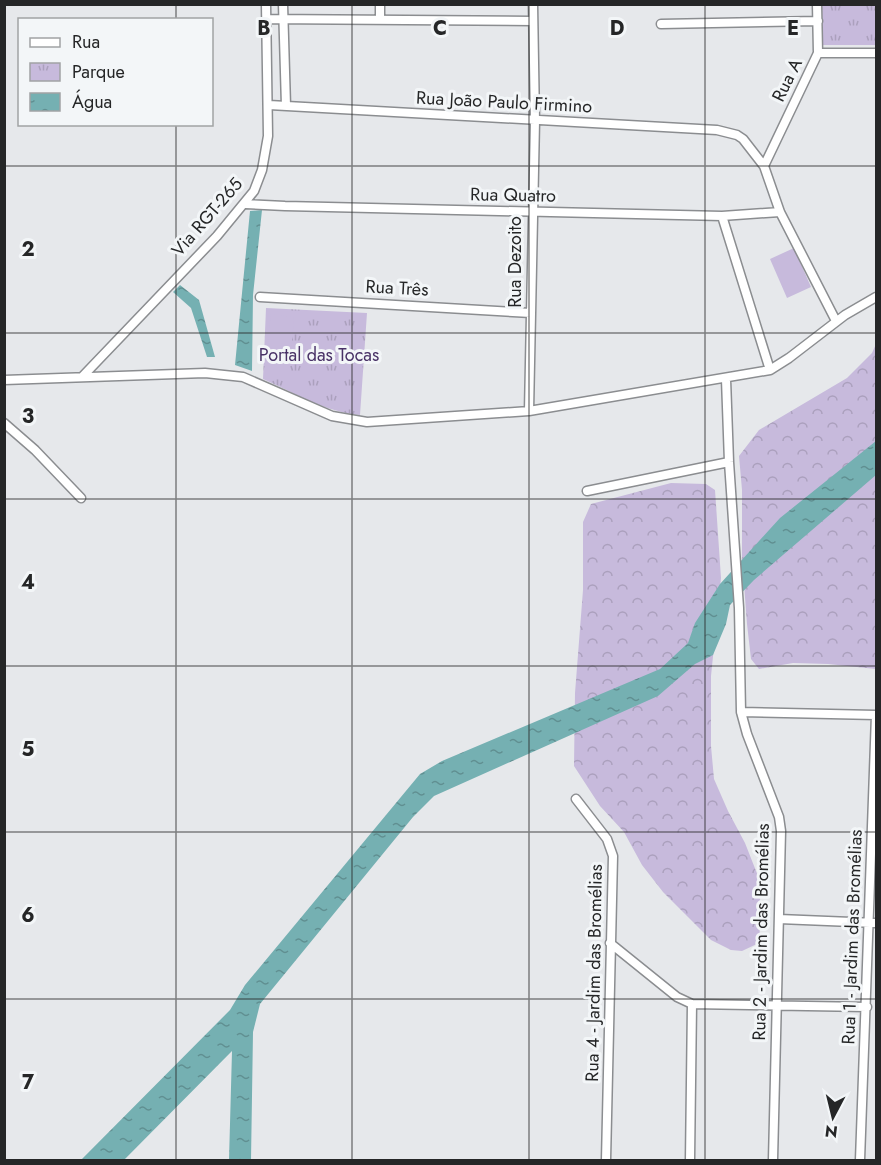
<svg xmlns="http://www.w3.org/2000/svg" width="881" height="1165" font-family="Jost,sans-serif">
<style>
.forest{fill:url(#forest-crowns)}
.park{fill:url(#park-tufts)}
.garden{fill:#c7badc}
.water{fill:url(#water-ripples)}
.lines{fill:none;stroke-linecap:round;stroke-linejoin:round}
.street-casing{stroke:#8b8d90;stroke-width:11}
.street{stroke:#fff;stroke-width:8}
.grid{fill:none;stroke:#252627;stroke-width:1.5;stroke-opacity:0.55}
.labels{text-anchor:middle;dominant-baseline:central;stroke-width:6;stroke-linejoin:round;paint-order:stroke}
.street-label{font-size:18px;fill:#252627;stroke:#f3f6f8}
.park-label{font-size:18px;fill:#483166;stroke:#f3f6f8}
.grid-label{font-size:20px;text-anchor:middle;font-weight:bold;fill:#252627;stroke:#f3f6f8;stroke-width:6;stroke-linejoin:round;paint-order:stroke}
</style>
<defs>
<pattern id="forest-crowns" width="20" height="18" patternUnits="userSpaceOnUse" patternTransform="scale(1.5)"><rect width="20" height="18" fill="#c7badc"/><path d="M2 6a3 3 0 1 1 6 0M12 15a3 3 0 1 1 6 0" fill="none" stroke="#aba0bd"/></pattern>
<pattern id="park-tufts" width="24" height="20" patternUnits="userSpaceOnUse" patternTransform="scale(1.5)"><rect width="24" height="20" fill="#c7badc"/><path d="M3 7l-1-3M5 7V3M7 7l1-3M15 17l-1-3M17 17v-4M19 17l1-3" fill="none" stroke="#aba0bd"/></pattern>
<pattern id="water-ripples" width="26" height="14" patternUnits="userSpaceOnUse" patternTransform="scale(1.5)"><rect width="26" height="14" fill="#75b0b2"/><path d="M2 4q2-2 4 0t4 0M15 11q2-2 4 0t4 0" fill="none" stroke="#608f91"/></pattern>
</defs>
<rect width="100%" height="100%" fill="#e6e8eb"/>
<path class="forest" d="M876,344V669L828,664L793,663L759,669L751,659L747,624L742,557V490L739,456L759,430L847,378L872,353Z
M671,483L706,484L715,490L721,578L711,676V746L714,779L728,811L745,843L758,876L761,910L759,943L742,951L731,950L711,940L663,892L642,865L624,832L600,806L574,766L575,693L583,590V522L591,504Z"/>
<path class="park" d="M822,5H876V45H823Z
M266,308L367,313L360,415C325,412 295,393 263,379Z"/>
<path class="garden" d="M794,248L811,287L787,298L770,259Z
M271,314L294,317L291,353L267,351Z"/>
<path class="water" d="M262,210L253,295L252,371L235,365L250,211Z
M180,285L199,300L215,357H207L191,308L173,292Z
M876,441V475L754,580L730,605L726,624L713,655L695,664L658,696L434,796L413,817L260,1004L253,1032L251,1160H229L232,1051L124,1160H81L230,1010L245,985L420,774L442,761L660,669L688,643L695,623L720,584L780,518Z"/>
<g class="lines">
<g class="street-casing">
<path id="street" d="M283,4L286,106
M266,19L533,21
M380,19V4
M661,24L818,21
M818,53H876
M269,105L717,130L737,135L743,139L764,166L780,212L836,321
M764,166L818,53L817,4
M246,204L285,206L722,216L780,212
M722,216L770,370
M260,297L531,313
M82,377L217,236L254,191L262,170L268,136L266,4
M726,379L729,462L739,608L741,712L747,734L779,817L781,831L773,1160
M4,380L205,373L243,377L332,416L367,422L529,411L770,370L789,358L845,315L876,297
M529,411L535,121L533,4
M4,423L35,450L81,498
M587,491L729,462
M741,712L876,715
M576,799L607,839L613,856L606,1160
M779,919L876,923
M610,943L677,997L692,1004L867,1007
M690,1160L692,1004
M860,1160L876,715"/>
</g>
<use href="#street" class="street"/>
</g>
<path class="grid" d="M176,4V20M352,4V1160M529,4V1160M705,4V1160M176,124V1160M4,166H876M4,333H876M4,499H876M4,666H876M4,832H876M4,999H876"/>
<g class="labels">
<g class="street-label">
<text transform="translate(787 80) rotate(-64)">Rua A</text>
<text transform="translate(504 102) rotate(3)">Rua João Paulo Firmino</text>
<text transform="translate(513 195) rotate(1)">Rua Quatro</text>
<text transform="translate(207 217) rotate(-49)">Via RGT-265</text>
<text transform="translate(515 262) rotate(-90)">Rua Dezoito</text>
<text transform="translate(397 288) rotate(3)">Rua Três</text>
<text transform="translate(761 932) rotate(-89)">Rua 2 - Jardim das Bromélias</text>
<text transform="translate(852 937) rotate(-88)">Rua 1 - Jardim das Bromélias</text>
<text transform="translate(594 973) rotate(-89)">Rua 4 - Jardim das Bromélias</text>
</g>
<g class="park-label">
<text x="319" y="355">Portal das Tocas</text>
</g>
</g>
<g class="grid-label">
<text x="264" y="35">B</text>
<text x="440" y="35">C</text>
<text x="617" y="35">D</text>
<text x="793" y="35">E</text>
<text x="28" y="256">2</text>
<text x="28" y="423">3</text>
<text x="28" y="589">4</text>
<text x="28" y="756">5</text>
<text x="28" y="922">6</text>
<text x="28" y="1089">7</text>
</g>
<rect width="881" height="1165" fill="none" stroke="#252627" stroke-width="12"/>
<rect x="18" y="18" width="195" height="108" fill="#f3f6f8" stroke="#a1a3a4" stroke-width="1.5"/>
<rect x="30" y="38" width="30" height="9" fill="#ffffff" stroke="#a1a3a4" stroke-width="1.5"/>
<text x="72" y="48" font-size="18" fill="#252627">Rua</text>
<rect x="30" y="63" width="30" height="18" fill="url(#park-tufts)" stroke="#a1a3a4" stroke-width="1.5"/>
<text x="72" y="78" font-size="18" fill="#252627">Parque</text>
<rect x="30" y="93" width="30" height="18" fill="url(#water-ripples)" stroke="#a1a3a4" stroke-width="1.5"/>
<text x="72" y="108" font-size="18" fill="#252627">Água</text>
<g transform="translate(833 1117) rotate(187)" stroke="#f3f6f8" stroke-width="4.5" paint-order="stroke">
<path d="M0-4.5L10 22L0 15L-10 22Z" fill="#252627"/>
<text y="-9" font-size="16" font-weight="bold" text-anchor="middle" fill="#252627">N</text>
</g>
</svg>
